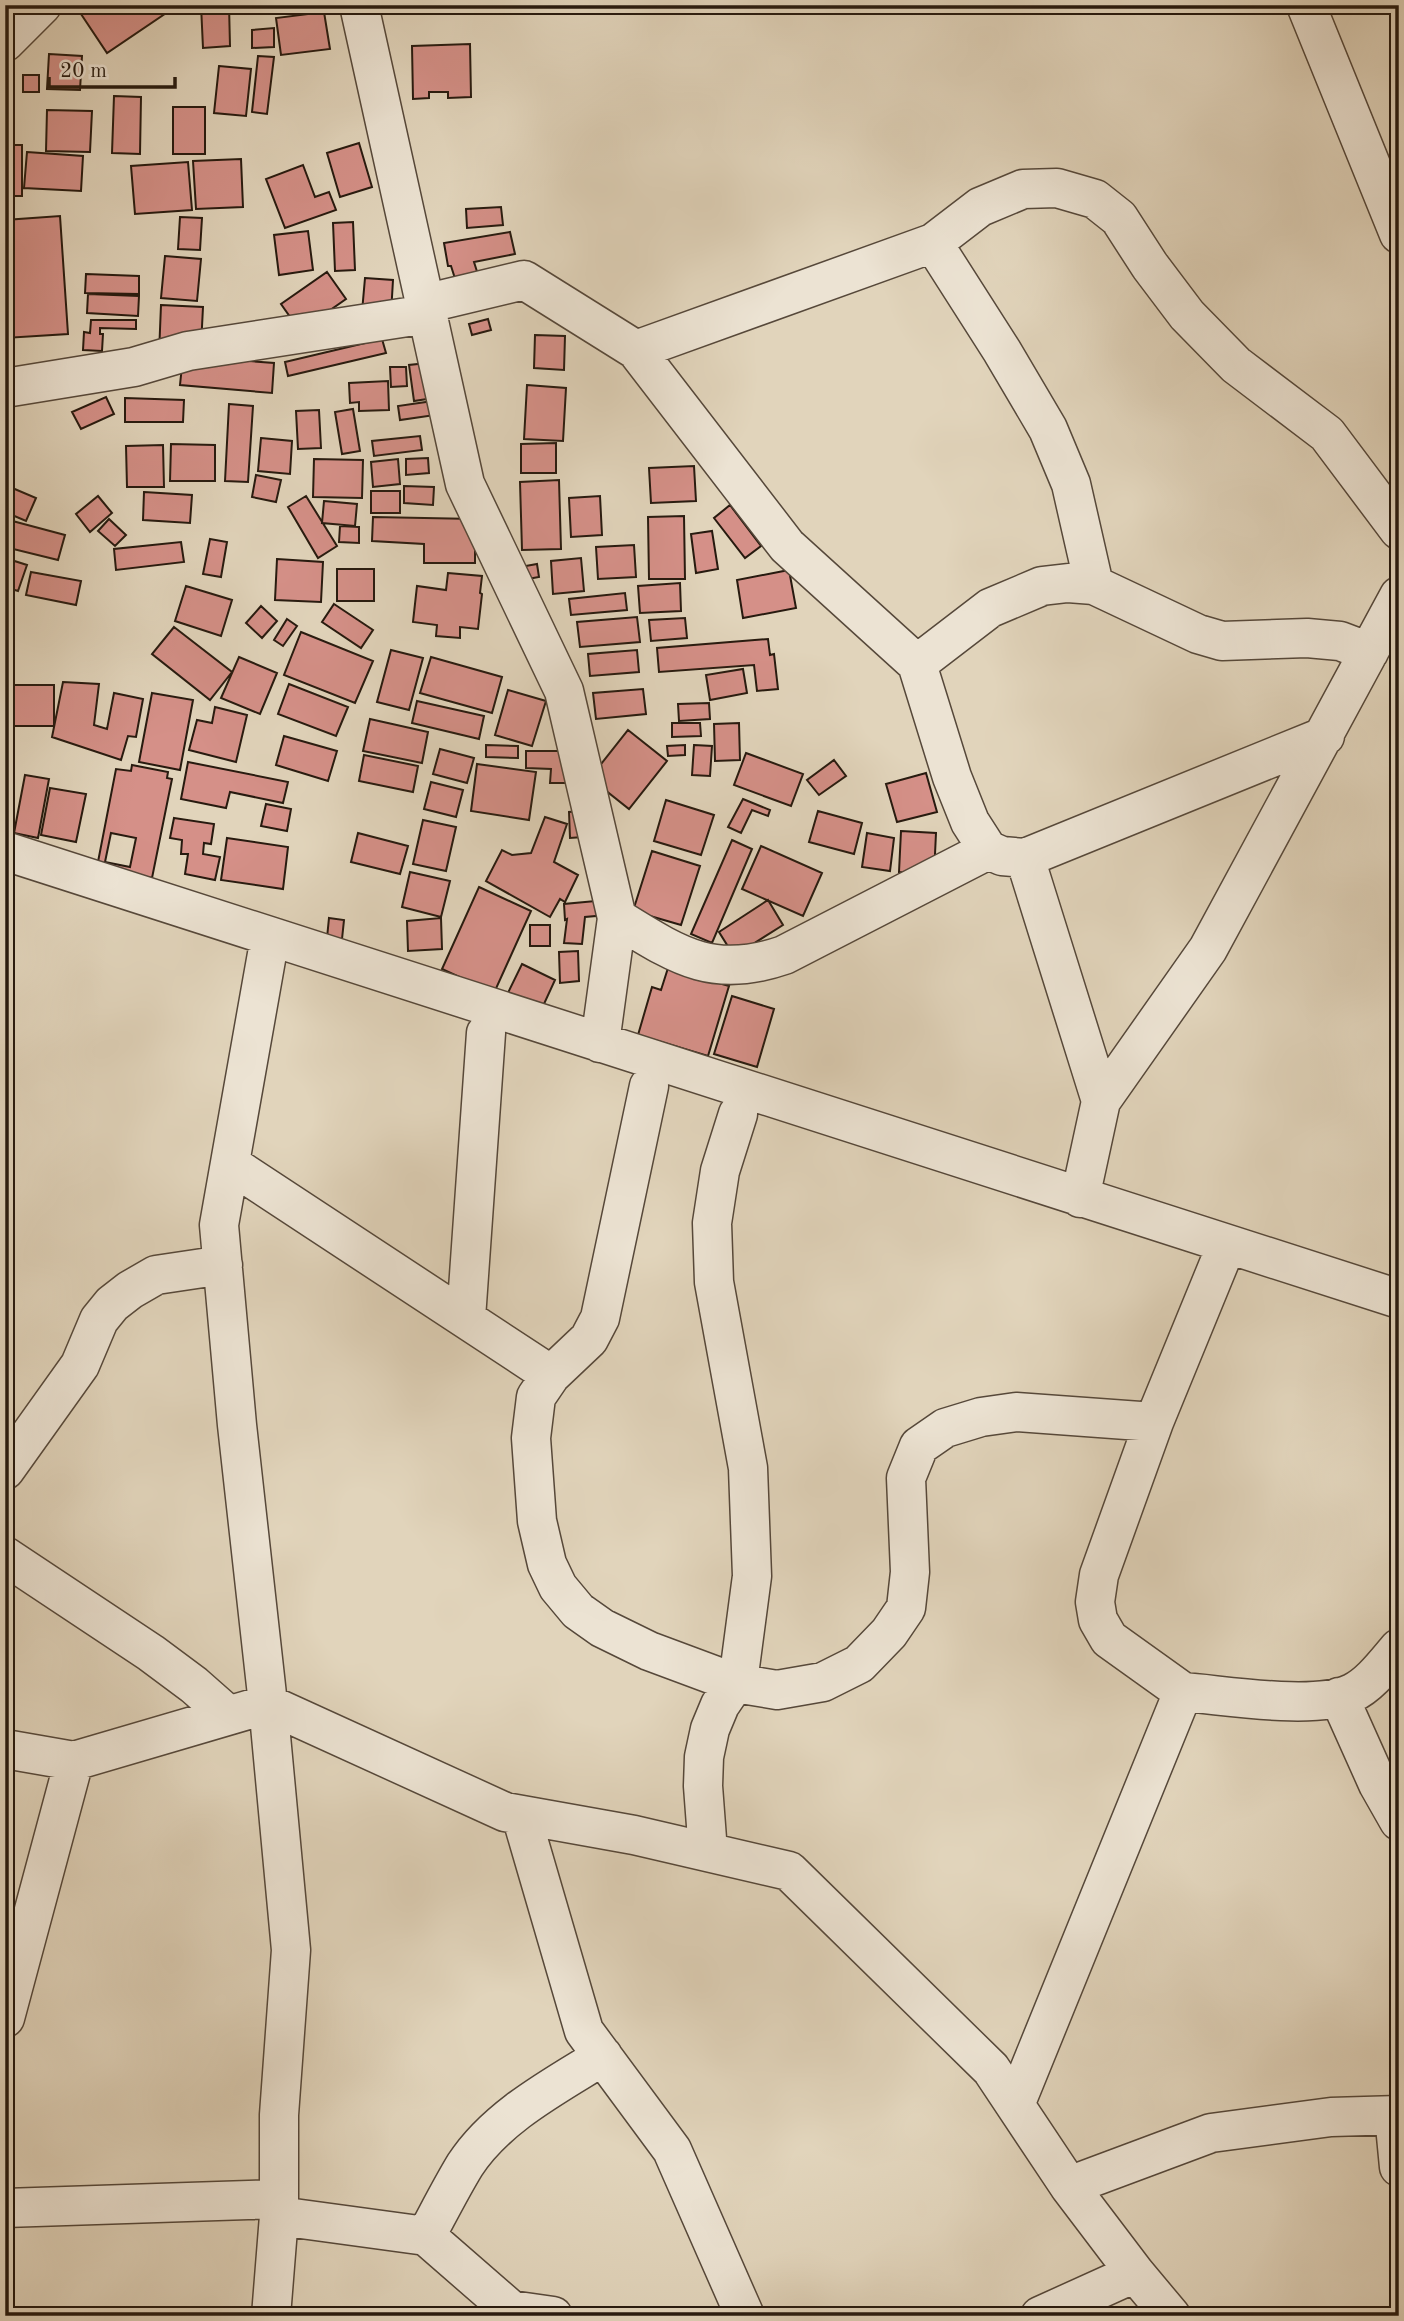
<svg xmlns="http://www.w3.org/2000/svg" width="1404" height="2321" font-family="'Old Standard TT',serif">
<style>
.building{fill:#d59088;stroke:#271a0f;stroke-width:2;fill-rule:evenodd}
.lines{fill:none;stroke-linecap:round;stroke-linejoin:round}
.minor-casing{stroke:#56483a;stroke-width:41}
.minor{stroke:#ece3d3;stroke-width:38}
</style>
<rect width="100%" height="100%" fill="#e1d4bb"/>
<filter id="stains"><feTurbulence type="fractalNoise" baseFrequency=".00286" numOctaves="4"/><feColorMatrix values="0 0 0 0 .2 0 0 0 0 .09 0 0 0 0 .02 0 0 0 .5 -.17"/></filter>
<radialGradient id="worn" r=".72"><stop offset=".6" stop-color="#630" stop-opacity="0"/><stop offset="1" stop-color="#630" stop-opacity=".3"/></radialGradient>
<path class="building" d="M81,5H178L107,53L77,8Z
M201,5H229L230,46L203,48Z
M324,12L330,49L281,55L276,18Z
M274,28V47L252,48V30Z
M470,44L471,97L448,98V92H429V98L413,99L412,46Z
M49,54L82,56L80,90L47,89Z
M258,56L274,57L267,114L252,112Z
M219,66L251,69L246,116L214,113Z
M23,75H39V92H23Z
M114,96L141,97L140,154L112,153Z
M173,107H205V154H173Z
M47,110L92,111L90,152L46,151Z
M359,143L372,187L340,197L327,153Z
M5,145H22V196H5Z
M27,152L83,156L81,191L24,188Z
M241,159L243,207L196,209L193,161Z
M188,162L192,210L135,214L131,166Z
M303,165L315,197L329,192L336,210L285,228L266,179Z
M501,207L503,225L467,228L466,209Z
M60,216L68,334L5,338V220Z
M180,217L202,218L200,250L178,249Z
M353,222L355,270L335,271L333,223Z
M308,231L313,270L279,275L274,235Z
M510,232L515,254L474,262L481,284L459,291L451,266H448L444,243Z
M165,256L201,259L197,301L161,298Z
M327,272L346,299L300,331L281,304Z
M86,274L139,276V294L85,293Z
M365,278L393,280L391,314L362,312Z
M88,294L139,296L138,316L87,313Z
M161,305L203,307L201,346L159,354Z
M488,319L491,330L472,335L469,324Z
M91,320H136V329L100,328V334H103L102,351L83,350L84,332L90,333Z
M535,335L565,336L564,370L534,368Z
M382,339L386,353L288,376L285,362Z
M183,356L274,363L272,393L180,385Z
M436,362L440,397L414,401L409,365Z
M390,367H406L407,386L391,387Z
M388,381L389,410L359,411V402L350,403L349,383Z
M527,385L566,388L563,441L524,439Z
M106,397L114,414L81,429L72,412Z
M125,398L184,400L183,422H125Z
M440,400L442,414L400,420L398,406Z
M229,404L253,406L248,482L225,481Z
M353,409L360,451L342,454L335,412Z
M319,410L321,448L298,449L296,411Z
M420,436L422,450L374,456L372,441Z
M261,438L292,441L290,474L258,471Z
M556,443V473H521V444Z
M171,444L215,445V481H170Z
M163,445L164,487H127L126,446Z
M428,458L429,473L406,475V459Z
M314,459L363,460L362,498L313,497Z
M398,459L400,484L373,487L371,462Z
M694,466L696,501L651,503L649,468Z
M256,475L281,480L276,502L252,497Z
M559,480L561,549L522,550L520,482Z
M404,486L434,487L433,505L404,503Z
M10,487L36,498L26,521L5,512V497Z
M371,491H400V513H371Z
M144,492L192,495L190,523L143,520Z
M98,496L112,513L90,532L76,514Z
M306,496L337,546L318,558L288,507Z
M600,496L602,535L571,537L569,498Z
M324,501L357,504L355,526L322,523Z
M730,505L761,546L745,558L714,518Z
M684,516L685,579H649L648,517Z
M373,517L475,519V563H424V544L372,541Z
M5,519L65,535L58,560L5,547Z
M109,519L126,535L115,546L98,531Z
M340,526L359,527V543L339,542Z
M712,531L718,569L696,573L691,534Z
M210,539L227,542L221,577L203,574Z
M181,542L184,562L116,570L114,549Z
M634,545L636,577L598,579L596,547Z
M5,558L27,565L18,591L5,587Z
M581,558L584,591L553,594L551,561Z
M277,559L323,562L321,602L275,600Z
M537,564L539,577L522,580L520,567Z
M337,569H374V601H337Z
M789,570L796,608L743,618L737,580Z
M31,572L81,581L76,605L26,595Z
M448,573L482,576L480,593L482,594L478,629L460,627V638L436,636L437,625L413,622L417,586L446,590Z
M680,583L681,611L640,613L638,586Z
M186,586L232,600L221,636L175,621Z
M625,593L627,610L571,615L569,599Z
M334,604L373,630L361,648L322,622Z
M261,606L277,621L262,638L246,623Z
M637,617L640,642L580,647L577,622Z
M685,618L687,638L651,641L649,620Z
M287,619L297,626L283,646L274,640Z
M174,627L232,672L210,700L152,654Z
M301,632L373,661L355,703L284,675Z
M768,639L770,655L774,654L778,689L757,691L754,665L659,672L657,648Z
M391,650L423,658L409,710L377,702Z
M637,650L639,672L590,676L588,654Z
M239,657L277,673L260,714L221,698Z
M431,657L502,677L492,713L420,693Z
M743,669L747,693L710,700L706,675Z
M63,682L99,684L94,725L107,729L114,693L143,699L136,737L128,736L121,760L52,737Z
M289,684L348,707L336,736L278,714Z
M5,685H54V726H5Z
M643,689L646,714L596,719L593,693Z
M508,690L546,701L532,746L495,735Z
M152,693L193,700L180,770L139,762Z
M417,701L484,716L479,739L412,723Z
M709,703L710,719L679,721L678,704Z
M215,707L247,715L236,762L189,750L197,720L212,723Z
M370,719L428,732L422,763L363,751Z
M672,723H700L701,736L672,737Z
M739,723L740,760L715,761L714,724Z
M628,730L667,761L629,809L590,778Z
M284,736L337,751L328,781L276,765Z
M486,745L518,746V758L486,757Z
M685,745V755L668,756L667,746Z
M694,745L712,746L710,776L692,775Z
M440,749L474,758L467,783L433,774Z
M526,751H567V783H550L551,769L526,768Z
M746,753L803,774L791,806L734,785Z
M364,755L418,766L413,792L359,781Z
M834,760L846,776L819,795L807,780Z
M188,762L288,782L283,803L230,792L226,808L181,799Z
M477,764L536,772L529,820L471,811Z
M132,765L168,772L167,778L172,779L152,878L97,867L116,769L131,771ZM111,833L136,838L130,867L105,862Z
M926,773L937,812L897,822L886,784Z
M25,775L49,779L38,838L14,833Z
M431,782L463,790L456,817L424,809Z
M50,788L86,794L76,842L41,835Z
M743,799L770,810L768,816L752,810L741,833L728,827Z
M666,800L714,815L701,855L654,841Z
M266,804L291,809L287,831L261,826Z
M582,811L583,837L570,838L569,812Z
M818,811L862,823L854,854L809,842Z
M545,817L567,824L554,862L578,875L565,902L560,899L550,917L486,881L502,850L512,855L531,853Z
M174,818L214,824L211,844L204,843L203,854L220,857L215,880L185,874L188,854H181L182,840L170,838Z
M423,820L456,827L446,871L413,864Z
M901,831L936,833L934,875L899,872Z
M358,833L408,846L400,874L351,862Z
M867,833L894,838L890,871L862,867Z
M227,838L288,847L283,889L221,880Z
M732,840L752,849L712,943L691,934Z
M761,846L822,873L803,916L742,889Z
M652,851L700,866L681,925L633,911Z
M410,872L450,881L441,917L402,907Z
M479,887L531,911L494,993L442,969Z
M606,900L607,915L585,917L582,944L564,943L567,919L565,920L564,904Z
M768,900L783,925L734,956L719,932Z
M329,918L344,920L342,939L327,938Z
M441,918L442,949L408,951L407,921Z
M530,925H550V946H530Z
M578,951L579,981L560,983L559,952Z
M522,964L555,980L538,1017L504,1001Z
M668,968L729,986L708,1056L638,1035L652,987L661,990Z
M732,996L774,1009L757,1067L714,1054Z"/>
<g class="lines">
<g class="minor-casing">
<path id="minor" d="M359,5L465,484L564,691L617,918L600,1043
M1306,5L1399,234
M5,42L42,5
M933,243L1002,351L1048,429L1071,484L1094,585
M424,304L524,280L636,350L787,546L917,664L952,777L970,822L988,850L1002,856L1025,858L1325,736
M636,350L933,243L980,207L1023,189L1057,188L1095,199L1119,218L1150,266L1187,315L1236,365L1327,434L1399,530
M5,388L134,367L188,351L427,314
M917,664L990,608L1042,586L1068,583L1094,585L1198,634L1222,641L1307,638L1340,641L1369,652
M5,851L1399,1299
M1025,858L1101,1101
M617,918C677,955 712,980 784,955L988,850
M270,937L219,1225L237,1425L268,1704L291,1950L279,2115V2216L271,2316
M649,1086L600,1318L589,1339L551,1375L536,1397L531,1438L537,1521L547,1564L558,1587L578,1611L602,1628L649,1651L735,1683L777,1690L823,1682L859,1664L889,1633L906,1608L910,1572L906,1478L919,1446L945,1428L981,1417L1016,1412L1154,1422
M230,1164L551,1375
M1080,1198L1101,1101L1208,949L1399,596
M466,1318L486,1033
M5,1470L80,1365L99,1320L112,1304L130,1290L156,1275L223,1265
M5,1556L151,1653L194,1685L228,1715
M1183,1692C1225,1695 1315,1711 1352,1693C1370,1685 1386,1663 1399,1648
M1339,1697L1378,1784L1399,1821
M5,1749L74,1761L268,1704L505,1812L634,1835L789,1871L991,2069L1069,2186L1135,2273L1171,2316
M521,1815L584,2031L672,2150L745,2316
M708,1852L703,1786L704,1757L710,1729L720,1705L735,1683L740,1667L752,1576L748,1468L714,1282L712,1223L720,1171L738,1114
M5,2018L74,1761
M1015,2105L1183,1692L1109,1639L1098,1620L1095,1602L1099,1575L1154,1422L1227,1244
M1394,2115L1399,2167
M1069,2186L1211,2133L1331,2117L1399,2115
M5,2208L279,2199
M279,2216L426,2236L511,2310L553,2316
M426,2236C439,2212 451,2188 465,2165C497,2116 555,2086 603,2056
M1040,2316L1135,2273"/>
</g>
<use href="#minor" class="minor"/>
</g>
<rect width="1404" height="2321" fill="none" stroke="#e1d4bb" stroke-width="28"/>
<rect x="7" y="7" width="1390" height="2307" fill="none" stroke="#271a0f" stroke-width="3.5"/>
<rect x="14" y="14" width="1376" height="2293" fill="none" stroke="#271a0f" stroke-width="2"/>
<path d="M49 77v10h126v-10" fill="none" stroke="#271a0f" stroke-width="3.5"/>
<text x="60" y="77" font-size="21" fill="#271a0f" stroke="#ece3d3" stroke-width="5" paint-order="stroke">20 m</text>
<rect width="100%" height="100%" filter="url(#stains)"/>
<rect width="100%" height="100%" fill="url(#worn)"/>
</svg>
